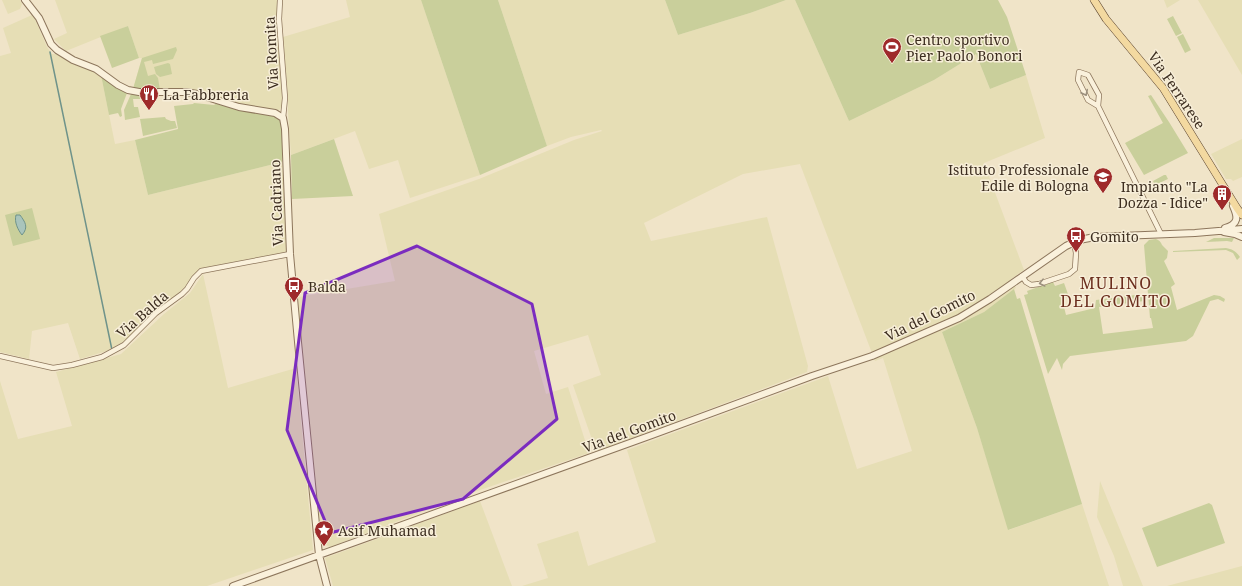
<svg xmlns="http://www.w3.org/2000/svg" width="1242" height="586" font-family="'Noto Serif',serif">
<style>
.farmland{fill:#e6deb5}
.green{fill:#c9cf9b}
.water{fill:#a9c4bc;stroke:#6f938a}
.lines{fill:none;stroke-linecap:round;stroke-linejoin:round}
.stream{stroke:#6f938a;stroke-width:1.5}
.minor-casing{stroke:#8d765c;stroke-width:6}
.tertiary-casing{stroke:#8d765c;stroke-width:8}
.primary-casing{stroke:#5b4430;stroke-width:8}
.minor{stroke:#faf1dc;stroke-width:4.5}
.tertiary{stroke:#faf1dc;stroke-width:6}
.primary{stroke:#f3d9a0;stroke-width:7}
.oneway{stroke:#9c907e}
.marked{fill:#7b2cbf;fill-opacity:0.2;stroke:#7b2cbf;stroke-width:3;stroke-linejoin:round}
.labels{text-anchor:middle;dominant-baseline:central;stroke-width:3;stroke-linejoin:round;paint-order:stroke}
.poi-label{font-size:14px;fill:#3d2e20;stroke:#f7eed8;text-anchor:start}
.street-label{font-size:14px;fill:#3d2e20;stroke:#f7eed8}
.quarter-label{font-size:16px;letter-spacing:1px;fill:#6b2e1e;stroke:#f7eed8}
</style>
<rect width="100%" height="100%" fill="#f0e4c8"/>
<path class="farmland" d="M2,0H20L22,4L20,9L8,14Z
M55,0H277V12L283,98L282,107L278,111L257,108L240,105L200,91L194,90L133,89L142,58H139L128,26L66,51L54,39L67,33Z
M346,0H421L480,175L410,198L398,160L369,169L355,131L291,155L288,112V97L283,37L350,17Z
M498,0H665L678,35L750,13L786,0H795L849,121L934,80L976,54L990,89L1026,75L1045,138L984,163L1024,270L1011,279L1016,288L984,312L942,332L977,428L1009,530L1082,504L1109,586H522L548,578L537,544L578,531L588,566L656,542L627,450L828,376L857,469L912,451L883,358L875,361L800,164L743,174L644,223L651,241L767,217L808,366L807,372L624,441L596,451L573,385L601,375L588,335L534,351L546,394L568,387L589,453L477,491L330,547L322,543L303,366L298,297L395,281L379,214L479,179L574,140L602,131L601,130L571,137L547,146Z
M1164,0H1180L1167,8Z
M1198,0H1242V75Z
M32,15L34,17L47,47L52,54H58L80,66L101,75L115,144L135,140L148,195L282,162L288,252L202,270L186,288L124,343L107,351L80,359L68,323L32,331L29,359L0,352V56L11,53L3,28Z
M1242,139V177L1233,181L1231,179H1226L1211,154Z
M203,274L228,388L296,368L313,550L207,586H0V381L18,439L72,426L56,372L121,354L164,314L190,293Z
M1100,481L1143,586H1123L1114,556L1097,517Z
M480,501L512,586H333L325,558Z
M1242,566V586H1167Z"/>
<path class="green" d="M421,0H498L547,146L480,175Z
M665,0H786L750,13L678,35Z
M795,0H998L1007,17L1026,75L990,89L976,54L934,80L849,121Z
M1173,16L1182,33L1176,36L1167,19Z
M128,26L139,58L112,68L100,36Z
M1183,34L1191,50L1185,53L1177,37Z
M176,47L177,50L173,59L153,64L152,60L144,62L148,76L155,74L158,78L160,90L133,89L142,58Z
M168,63L170,64L172,74L160,77L156,74L154,67Z
M101,75L127,93L121,109L122,116L120,117L118,113L109,115Z
M131,94L140,95V99H133L134,107H138L140,117L125,120L124,110Z
M1151,95L1169,122L1188,153L1144,175L1125,143L1163,123L1148,96Z
M218,102L278,111L283,126L282,162L148,195L135,140L178,129L174,106L193,104L194,103L214,105Z
M165,117L166,119L171,121H175L177,128L143,136L140,119Z
M334,139L353,196L292,199L291,155Z
M1164,175H1166L1168,179L1155,185L1153,181Z
M32,208L40,239L13,246L5,215Z
M1214,238H1234L1232,242L1227,241L1206,242Z
M1156,239C1159,240 1161,242 1162,245L1168,251L1167,258L1164,261L1175,284L1171,287L1177,310L1214,295L1220,296L1225,299L1224,302L1218,299L1210,301L1193,336L1186,341L1070,356L1063,364L1062,370L1057,358L1048,374L1024,295L1028,294L1027,291L1053,282L1055,286L1064,283L1069,297L1062,299L1066,315L1095,308L1096,300L1143,294L1144,301L1099,307L1103,334L1153,328L1151,318H1150L1144,245L1149,240Z
M1226,248C1232,249 1236,251 1240,257L1237,260L1233,253L1226,250L1173,252V251Z
M1014,289L1017,299L1020,298L1082,504L1008,530L977,428L942,332L984,312Z
M1209,503L1212,505L1225,543L1157,567L1142,528Z"/>
<path class="water" d="M16,215H20C25,222 29,227 22,235C18,230 14,222 16,215Z"/>
<g class="lines">
<path class="stream" d="M50,52L112,350"/>
<g class="minor-casing">
<path id="minor" d="M280,0L279,19L285,98L283,118
M1098,106L1088,100L1078,80L1079,72L1088,75L1099,95L1098,106L1161,234
M1022,276L1026,282L1031,285L1039,284L1069,274L1075,269L1076,253L1074,242
M0,356L53,368L72,365L102,357L124,345L156,313L182,294L187,289L194,278L201,271L290,254"/>
</g>
<g class="tertiary-casing">
<path id="tertiary" d="M25,0L39,18L51,44L57,50L73,60L96,69L118,85L128,90L139,92H186L197,94L239,107L275,113L283,118L285,129L290,254L298,342L319,555L327,586
M1225,228C1239,224 1238,217 1233,206
M1224,232L1235,234L1242,237
M233,586L652,435L812,376L872,356L959,318L990,299L1066,246L1079,240L1095,237L1195,233L1242,229"/>
</g>
<g class="primary-casing">
<path id="primary" d="M1094,0L1106,19L1163,88L1237,208L1242,215"/>
</g>
<use href="#minor" class="minor"/>
<use href="#tertiary" class="tertiary"/>
<use href="#primary" class="primary"/>
</g>
<defs><path id="oneway-chevron" d="M-2-3.5L2.5 0L-2 3.5" fill="none" stroke-width="1.6" stroke-linecap="round" stroke-linejoin="round"/></defs>
<g class="oneway">
<use href="#oneway-chevron" transform="translate(1085 93) rotate(63)"/>
<use href="#oneway-chevron" transform="translate(1042 283) rotate(166)"/>
</g>
<path class="marked" d="M417,246L532,304L557,419L463,499L330,533L287,430L305,293Z"/>
<defs>
<g id="stadium-pin" transform="scale(1)"><path d="M0 17L-7.5 6A9.5 9.5 0 1 1 7.5 6Z" fill="#9e2a2b" stroke="#f7eed8"/><path d="M0-5a6.5 5 0 1 0 0 10a6.5 5 0 1 0 0-10ZM-3.5-1.8h7v3.6h-7Z" fill="#fff"/></g>
<g id="restaurant-pin" transform="scale(1)"><path d="M0 17L-7.5 6A9.5 9.5 0 1 1 7.5 6Z" fill="#9e2a2b" stroke="#f7eed8"/><path d="M-5-6h1v4h1v-4h1v4h1v-4h1v5L-1.5 .5V6h-2V.5L-5-1ZM5-6V6H3V1.5H1.5Q1.5-4 5-6Z" fill="#fff"/></g>
<g id="school-pin" transform="scale(1)"><path d="M0 17L-7.5 6A9.5 9.5 0 1 1 7.5 6Z" fill="#9e2a2b" stroke="#f7eed8"/><path d="M0-5L7-2L0 1L-7-2ZM-4 1L0 2.5L4 1V4Q0 6-4 4Z" fill="#fff"/></g>
<g id="building-pin" transform="scale(1)"><path d="M0 17L-7.5 6A9.5 9.5 0 1 1 7.5 6Z" fill="#9e2a2b" stroke="#f7eed8"/><path d="M-4-6H4V6H1V3H-1V6H-4ZM-2.5-4.3h1.7v1.8h-1.7ZM.8-4.3h1.7v1.8H.8ZM-2.5-1h1.7V.8h-1.7ZM.8-1h1.7V.8H.8Z" fill="#fff"/></g>
<g id="bus-pin" transform="scale(1)"><path d="M0 17L-7.5 6A9.5 9.5 0 1 1 7.5 6Z" fill="#9e2a2b" stroke="#f7eed8"/><path d="M-5-6H5V4H4V6H2V4H-2V6H-4V4H-5ZM-3.5-4V0h7V-4ZM-3.5 1.2v1.5H-2V1.2ZM2 1.2v1.5H3.5V1.2Z" fill="#fff"/></g>
<g id="sight-pin" transform="scale(1)"><path d="M0 17L-7.5 6A9.5 9.5 0 1 1 7.5 6Z" fill="#9e2a2b" stroke="#f7eed8"/><path d="M0-6L1.8-2.2L6-1.7L2.9 1.2L3.7 5.4L0 3.3L-3.7 5.4L-2.9 1.2L-6-1.7L-1.8-2.2Z" fill="#fff"/></g>
</defs>
<g fill-rule="evenodd">
<use href="#stadium-pin" x="892" y="47"/>
<use href="#restaurant-pin" x="149" y="94"/>
<use href="#school-pin" x="1103" y="177"/>
<use href="#building-pin" x="1222" y="194"/>
<use href="#bus-pin" x="1076" y="236"/>
<use href="#bus-pin" x="294" y="286"/>
<use href="#sight-pin" x="324" y="530"/>
</g>
<g class="labels">
<g class="poi-label">
<text x="906" y="39">Centro sportivo<tspan x="906" dy="16">Pier Paolo Bonori</tspan></text>
<text x="163" y="94">La Fabbreria</text>
<text x="1089" y="169" text-anchor="end">Istituto Professionale<tspan x="1089" dy="16">Edile di Bologna</tspan></text>
<text x="1208" y="186" text-anchor="end">Impianto "La<tspan x="1208" dy="16">Dozza - Idice"</tspan></text>
<text x="1090" y="236">Gomito</text>
<text x="308" y="286">Balda</text>
<text x="338" y="530">Asif Muhamad</text>
</g>
<g class="street-label">
<text transform="translate(271 53) rotate(-93)">Via Romita</text>
<text transform="translate(1177 90) rotate(56)">Via Ferrarese</text>
<text transform="translate(276 203) rotate(-92)">Via Cadriano</text>
<text transform="translate(142 314) rotate(-41)">Via Balda</text>
<text transform="translate(930 315) rotate(-26)">Via del Gomito</text>
<text transform="translate(629 431) rotate(-20)">Via del Gomito</text>
</g>
<g class="quarter-label">
<text x="1116" y="283">MULINO<tspan x="1116" dy="18">DEL GOMITO</tspan></text>
</g>
</g>
</svg>
